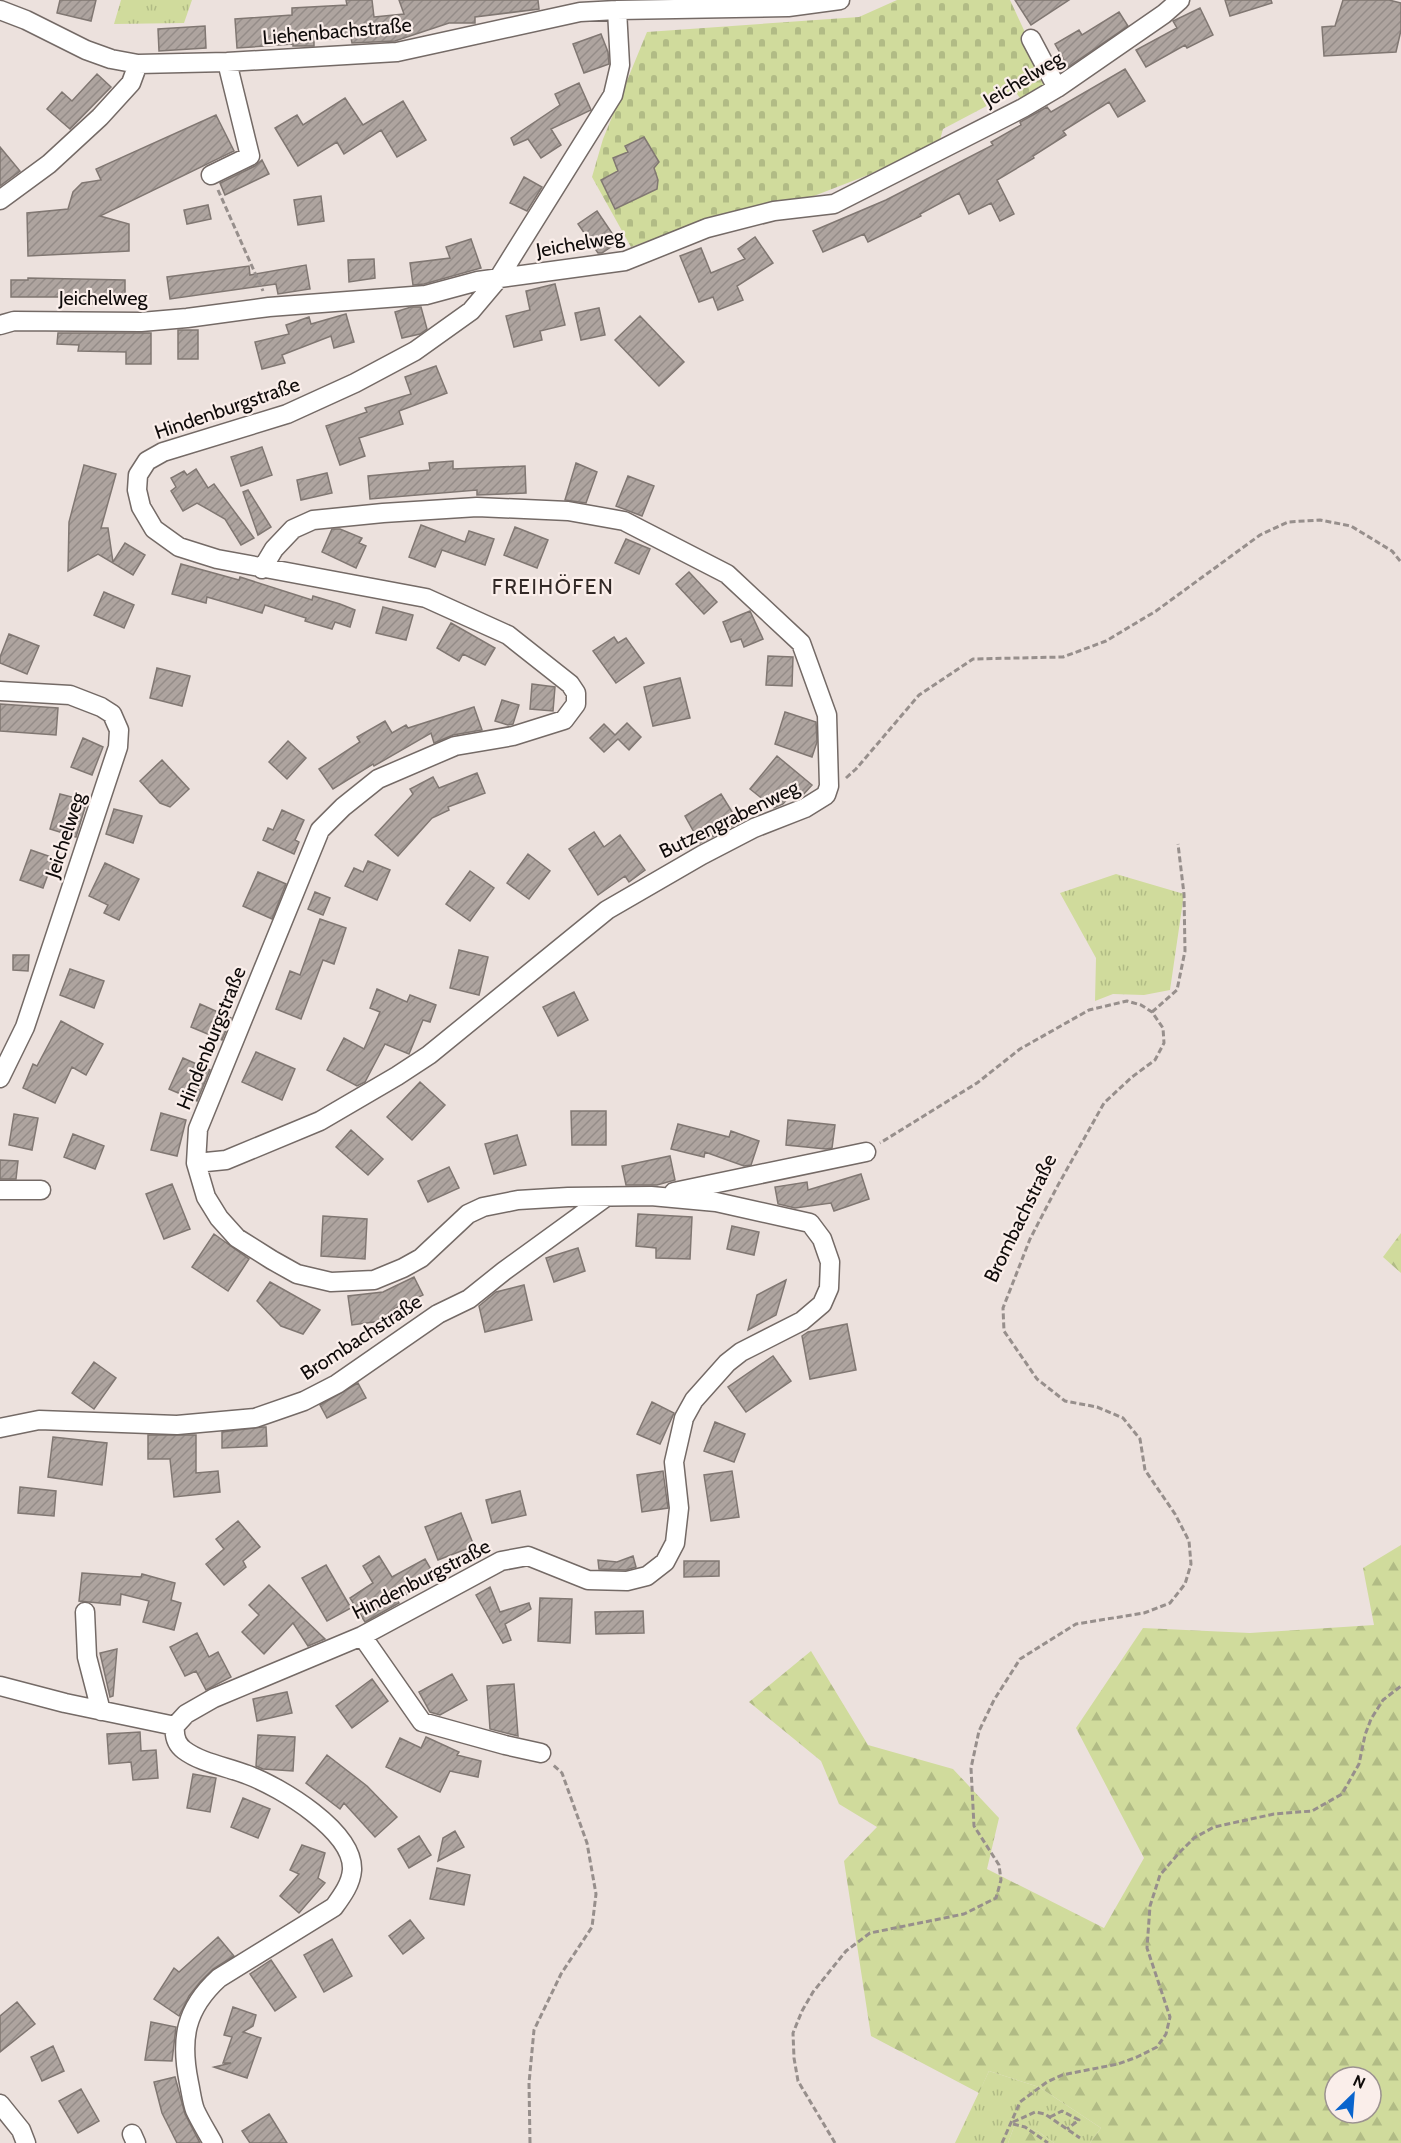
<svg xmlns="http://www.w3.org/2000/svg" width="1401" height="2143" font-family="Cabin,sans-serif">
<style>
.grass{fill:url(#grass-tufts)}
.forest{fill:url(#forest-firs);fill-rule:evenodd}
.cemetery{fill:url(#cemetery-stones)}
.building{fill:url(#building-hatch);stroke:#807772;stroke-width:1.5}
.lines{fill:none;stroke-linecap:round;stroke-linejoin:round}
.minor-casing{stroke:#746a66;stroke-width:21}
.path{stroke:#978f8c;stroke-width:3;stroke-dasharray:6 3;stroke-linecap:butt}
.minor{stroke:#fff;stroke-width:18}
.labels{text-anchor:middle;dominant-baseline:central;stroke-width:4.5;stroke-linejoin:round;paint-order:stroke}
.street-label{font-size:20px;fill:#0f0b0a;stroke:#faeeea}
.neighbourhood-label{font-size:21px;letter-spacing:1.5px;fill:#322926;stroke:#faeeea}
</style>
<defs>
<pattern id="grass-tufts" width="24" height="20" patternUnits="userSpaceOnUse" patternTransform="scale(1.5)"><rect width="24" height="20" fill="#d0db9c"/><path d="M3 7l-1-3M5 7V3M7 7l1-3M15 17l-1-3M17 17v-4M19 17l1-3" fill="none" stroke="#b1bb85"/></pattern>
<pattern id="forest-firs" width="22" height="20" patternUnits="userSpaceOnUse" patternTransform="scale(1.5)"><rect width="22" height="20" fill="#d0db9c"/><path d="M5 1l3.5 6h-7zM16 11l3.5 6h-7z" fill="#b1bb85"/></pattern>
<pattern id="cemetery-stones" width="16" height="16" patternUnits="userSpaceOnUse" patternTransform="scale(1.5)"><rect width="16" height="16" fill="#d0db9c"/><path d="M2 7V4a2 2 0 0 1 4 0v3zM10 15v-3a2 2 0 0 1 4 0v3z" fill="#b1bb85"/></pattern>
<pattern id="building-hatch" width="6" height="6" patternUnits="userSpaceOnUse" patternTransform="scale(1.5)"><rect width="6" height="6" fill="#aea49f"/><path d="M-1 1l2-2M0 6l6-6M5 7l2-2" fill="none" stroke="#948c88"/></pattern>
</defs>
<rect width="100%" height="100%" fill="#ece1dd"/>
<path class="grass" d="M121,0H192L184,23L114,24Z
M1116,874L1184,894L1170,990L1144,995L1113,994L1095,1001L1096,958L1060,893Z
M989,2071L1039,2087L1101,2128L1090,2143H1054L1039,2132L1015,2124L1008,2143H955Z"/>
<path class="forest" d="M1401,1233V1273L1383,1257Z
M1401,1545V2143H1090L1101,2128L1039,2087L989,2071L979,2093L871,2036L844,1861L877,1827L839,1804L821,1761L749,1702L811,1651L868,1745L953,1769L999,1818L987,1869L1104,1928L1144,1858L1076,1728L1143,1628L1250,1633L1374,1625L1363,1568ZM1335,2077H1371V2113H1335Z
M1015,2124L1039,2132L1054,2143H1008Z"/>
<path class="cemetery" d="M897,0H1010L1049,84L1022,101L1015,91L943,129L940,140L868,175L801,201L722,214L631,247L592,177L603,139L647,32L859,17Z"/>
<path class="building" d="M60,0H96L91,21L57,13Z
M346,0H372L374,17L404,14L399,0H538L539,9L475,17V23H449L395,41L352,43L351,38L314,40V46H293V44L237,48L235,19L292,15V8L347,5Z
M1015,0H1069L1031,25Z
M1225,0H1271L1272,3L1230,16Z
M1343,0H1389L1401,3V30L1396,52L1324,56L1322,27L1335,26Z
M1200,8L1213,35L1187,48L1185,45L1146,67L1136,50L1177,28L1173,21Z
M1119,12L1128,26L1068,67L1055,44L1079,30L1082,35Z
M205,26L206,48L159,51L158,29Z
M601,34L608,52L609,64L584,73L573,44Z
M1125,69L1145,101L1118,117L1109,102L1063,131L1066,135L1033,156L1034,158L997,180L1014,214L1000,221L991,203L969,214L959,193L920,214L921,216L868,242L864,234L823,252L813,231L886,200L993,145L991,142L1021,125L1020,122L1047,107L1051,112Z
M97,74L111,87L70,129L47,109L62,92L72,101Z
M579,83L591,110L551,129L561,145L541,158L528,139L514,145L511,138L560,105L555,94Z
M345,98L363,125L403,101L426,140L397,157L381,130L344,154L337,142L298,166L275,128L297,115L303,125Z
M216,115L234,151L100,216L129,224V251L28,256L27,213L68,209L73,192L82,183L101,180L96,169Z
M644,137L659,162L654,168L658,180L657,189L615,209L601,180L618,171L613,158L628,152L625,146Z
M0,147L20,171L0,186Z
M262,160L269,174L225,195L220,183L255,166Z
M524,177L542,187L527,211L510,203Z
M321,196L324,221L298,225L294,200Z
M208,205L211,219L187,224L184,210Z
M597,211L618,242L602,253H598L578,224Z
M755,237L773,263L737,286L743,300L718,310L713,297L699,302L680,256L701,248L711,273L745,259L738,249Z
M471,239L481,268L424,284L413,285L410,263L450,258L446,247Z
M374,259L375,278L349,282L348,260Z
M306,265L310,289L278,294L276,284L170,299L167,277L249,266L250,275Z
M28,278L125,280V305L80,304V297H11V280H28Z
M555,284L565,325L540,331L542,340L514,347L506,316L530,310L526,291Z
M411,307H421L427,329L420,334L402,338L395,312Z
M599,308L605,335L581,340L575,313Z
M346,314L354,342L334,348L331,336L282,355L285,363L262,369L255,342L289,334L286,325L309,317L311,324Z
M640,316L684,362L659,386L615,340Z
M178,330H198V359H178Z
M58,333H151V364H126V352L78,351L79,345L57,344Z
M436,366L447,393L399,411L403,424L359,438L365,456L340,465L326,426L367,412L365,408L411,394L405,377Z
M262,447L272,475L241,486L231,457Z
M453,461V469L525,466L526,493L477,495V490L370,499L368,476L430,470L429,463Z
M576,463L597,472L586,503L565,500Z
M84,465L116,474L101,528H108L113,562L125,543L145,555L133,575L98,554L68,571L69,522Z
M196,469L208,488L214,484L254,538L241,545L225,519L197,503L183,511L171,491L176,487L171,478L184,471L187,475Z
M327,473L332,493L301,500L297,480Z
M628,476L654,486L642,516L616,506Z
M248,490L271,527L258,535L243,492Z
M421,525L465,542L469,531L494,539L485,565L442,550L435,567L409,557Z
M515,527L548,540L537,568L504,555Z
M332,529H340L362,538L359,543L366,546L356,568L322,552Z
M626,539L650,549L639,574L615,563Z
M181,564L239,580L240,577L312,600L313,596L340,604L355,610L350,627L335,622L332,629L305,621L306,618L265,605L262,613L207,597L206,603L172,594Z
M689,572L717,602L704,614L676,584Z
M104,592L134,605L124,628L94,615Z
M383,607L413,615L406,640L376,633Z
M750,611L763,639L744,647L741,639L731,642L723,622Z
M451,623L495,648L485,665L463,654L459,661L437,648Z
M9,634L39,646L27,674L0,663V657Z
M614,637L618,643L626,638L644,663L616,683L593,651Z
M768,656L793,657L792,686L766,685Z
M157,668L190,676L182,706L150,698Z
M680,678L690,718L653,726L644,687Z
M532,684L555,687L553,711L530,709Z
M502,700L519,705L513,724L508,725L495,721Z
M0,704L58,708L56,735L0,731Z
M474,707L482,730L453,735L434,743L431,733L374,766L373,764L333,789L319,769L360,742L357,737L385,721L392,733L406,725L408,728Z
M785,712L816,722L817,742L812,757L775,744Z
M627,723L641,737L629,750L618,739L604,752L590,738L604,724L615,735Z
M83,738L103,747L92,775L71,767Z
M288,741L306,758L287,779L269,762Z
M777,756L812,785L800,798L795,800L790,796L783,804L774,808L750,789Z
M162,760L189,789L170,807L160,803L140,781Z
M477,773L485,793L448,807L449,810L432,818L398,856L375,835L413,794L410,789L433,777L439,788Z
M60,794L87,801L76,837L50,829Z
M721,794L739,823L700,843L685,816Z
M114,809L142,816L133,843L106,834Z
M282,810L304,820L295,840L299,842L294,854L263,840L268,828L273,830Z
M594,832L604,847L620,835L645,870L629,882L625,876L598,895L569,849Z
M31,850L54,858L43,888L20,880Z
M528,854L550,871L529,899L507,883Z
M368,861L390,870L377,900L345,886L354,868L363,872Z
M105,863L139,879L119,920L104,913L108,905L89,896Z
M470,871L494,888L470,921L446,904Z
M258,872L286,884L272,919L243,906Z
M315,892L330,898L323,915L308,909Z
M320,919L346,928L334,964L323,960L301,1019L276,1009L290,971L300,975Z
M459,950L488,957L479,995L450,988Z
M13,955H29L28,971L13,970Z
M70,969L104,981L94,1008L60,995Z
M377,989L407,1002L410,995L436,1005L430,1022L423,1020L409,1054L385,1044L365,1082L357,1086L327,1070L344,1038L364,1049L380,1012L370,1008Z
M574,992L588,1020L558,1036L543,1007Z
M200,1004L231,1018L222,1040L191,1027Z
M61,1021L103,1044L86,1075L72,1067L55,1103L23,1088L33,1064L37,1066Z
M256,1052L295,1069L282,1100L242,1082Z
M183,1058L210,1070L197,1101L169,1089Z
M420,1082L445,1105L412,1140L387,1117Z
M571,1111H606V1145H572Z
M161,1113L186,1120L177,1156L151,1150Z
M14,1114L38,1118L32,1150L9,1145Z
M788,1120L835,1125L832,1148L826,1149L786,1145Z
M678,1124L729,1137L731,1131L759,1141L751,1165L744,1166L705,1152L704,1157L671,1149Z
M351,1130L383,1159L368,1175L336,1147Z
M73,1134L104,1146L95,1169L64,1157Z
M517,1135L526,1165L494,1174L485,1144Z
M670,1156L675,1180L657,1185H626L622,1166Z
M0,1160L18,1161L16,1179H0Z
M449,1167L459,1188L428,1202L418,1181Z
M861,1174L869,1199L834,1211L831,1203L795,1208L778,1204L775,1187L807,1182L808,1190Z
M172,1184L190,1229L164,1239L146,1194Z
M638,1214L692,1217L690,1259L656,1258V1248L636,1246Z
M323,1216L367,1219L365,1259L321,1256Z
M732,1226L759,1232L754,1255L727,1249Z
M214,1234L249,1259L228,1291L192,1267Z
M578,1248L585,1271L554,1282L546,1258Z
M414,1277L423,1295L394,1309L396,1319L352,1325L348,1296L383,1292Z
M786,1280L776,1315L748,1330L757,1295Z
M270,1282L320,1310L303,1334L281,1326L257,1301Z
M524,1285L532,1320L485,1332L479,1306L496,1292Z
M847,1324L856,1370L810,1379L802,1336L808,1332Z
M773,1356L791,1381L746,1412L728,1387Z
M94,1362L116,1378L94,1409L72,1393Z
M358,1383L366,1398L327,1418L320,1405Z
M652,1402L674,1413L660,1444L637,1434Z
M715,1422L745,1434L734,1462L704,1451Z
M263,1427H266L267,1446L222,1448V1432Z
M148,1435H196V1473L218,1471L220,1492L174,1497L170,1459H148Z
M53,1437L107,1443L102,1485L48,1477Z
M663,1471L668,1508L642,1512L637,1475Z
M732,1471L739,1517L711,1521L704,1475Z
M20,1487L56,1491L54,1516L18,1513Z
M520,1491L526,1515L492,1523L486,1500Z
M461,1513L474,1546L438,1560L425,1527Z
M238,1521L260,1547L243,1561L246,1567L224,1585L206,1564L224,1549L216,1539Z
M379,1556L392,1577L425,1559L436,1578L397,1600L399,1603L365,1622L350,1598L373,1583L363,1566Z
M633,1556L636,1567L626,1570L599,1569L598,1560L617,1562Z
M684,1561H719V1576L684,1577Z
M326,1565L351,1608L327,1621L302,1578Z
M82,1573L141,1577L142,1574L175,1583L171,1600L181,1603L174,1630L143,1622L149,1601L121,1594L120,1605L79,1601Z
M269,1585L301,1616L325,1639L308,1646L293,1623L264,1654L242,1632L259,1615L249,1605Z
M490,1587L500,1612L529,1603L531,1609L505,1624L511,1640L503,1643L476,1595Z
M540,1598L572,1599L570,1643L538,1641Z
M643,1611L644,1633L596,1634L595,1612Z
M197,1633L209,1657L218,1652L231,1677L206,1690L196,1671L185,1676L170,1647Z
M117,1649L113,1696L110,1697L100,1653Z
M452,1674L467,1700L440,1715L430,1712L419,1692Z
M372,1679L388,1701L352,1728L336,1706Z
M514,1684L518,1736L490,1729L487,1686Z
M287,1692L292,1713L257,1721L253,1699Z
M140,1732L141,1751L156,1750L158,1778L133,1780L131,1762L109,1764L107,1734Z
M258,1735L295,1737L293,1771L263,1769L256,1766Z
M426,1737L459,1752L457,1755L481,1761L478,1777L450,1771L440,1792L386,1767L400,1738L421,1748Z
M327,1755L367,1786L397,1817L375,1837L344,1803L340,1809L306,1783Z
M193,1774L216,1778L210,1812L187,1808Z
M243,1798L270,1809L258,1838L231,1827Z
M455,1831L464,1847L438,1861L443,1838Z
M419,1836L431,1855L409,1868L398,1849Z
M302,1845L325,1853L318,1878L325,1883L299,1913L280,1896L299,1874L290,1870Z
M437,1868L470,1875L464,1905L430,1899Z
M410,1920L424,1938L403,1954L389,1936Z
M218,1937L234,1956L213,1969L200,1982L189,1996L179,2016L154,1999L174,1968L179,1972Z
M332,1939L352,1976L324,1992L304,1955Z
M271,1960L296,1997L275,2011L250,1974Z
M17,2002L35,2024L0,2052V2016Z
M233,2007L256,2015L253,2026L243,2032L261,2038L247,2078L214,2067L231,2063H223L232,2037L224,2035Z
M151,2022L176,2027L172,2061L145,2060Z
M53,2046L64,2071L42,2081L31,2057Z
M175,2077L185,2114L200,2143H177L162,2113L154,2082Z
M81,2089L99,2121L78,2133L59,2101Z
M269,2114L287,2143H250L242,2131Z"/>
<g class="lines">
<g class="minor-casing">
<path id="minor" d="M0,10L26,20L86,50L111,59L138,64L227,62L397,52L580,12L617,10L788,7L840,0
M1031,39L1057,88
M211,175L250,156L227,62
M0,200L49,164L100,117L131,83L138,64
M0,325L14,321L141,322L187,318L269,307L426,295L478,281L625,261L707,228L774,211L834,204L1023,108L1057,88L1164,14L1180,0
M0,691L70,695L101,707L112,714L119,730L118,747L25,1027L0,1078
M196,1163L226,1160L320,1121L397,1076L429,1055L607,910L702,855L754,828L805,808L826,795L829,786L827,715L801,643L727,574L624,521L568,511L477,507L383,513L313,520L293,529L274,549L262,569
M0,1190H41
M674,1192L866,1152
M0,1428L39,1420L177,1425L255,1418L304,1401L337,1384L438,1314L469,1299L504,1271L606,1197
M85,1612L87,1657L101,1711
M362,1636L422,1722L505,1745L541,1753
M0,1686L65,1703L175,1726
M0,2104L21,2130L26,2143
M132,2134L136,2143
M213,2143C207,2132 200,2121 195,2110C192,2102 191,2092 189,2083C180,2039 185,2009 219,1978L334,1907C342,1896 351,1884 352,1870C354,1831 280,1787 248,1775C228,1767 201,1763 184,1750C176,1744 174,1735 175,1726L186,1714L214,1698L362,1636L501,1561L528,1556L588,1580L627,1581L647,1576L665,1562L675,1543L679,1508L674,1462L684,1418L694,1400L727,1363L741,1352L802,1321L822,1304L829,1288L830,1262L822,1239L810,1223L716,1202L651,1196L568,1197L518,1200L483,1207L468,1214L421,1258L403,1268L374,1280L331,1282L297,1274L272,1260L237,1238L219,1218L206,1197L196,1163L198,1129L320,830L343,807L378,779L455,746L513,736L564,720L576,704V693L570,684L508,635L426,598L217,559L179,547L154,529L141,507L137,490L138,475L147,461L163,452L287,414L355,383L415,351L471,311L498,279L613,95L620,65L617,10"/>
</g>
<path class="path" d="M218,190L263,291
M846,778L856,769L919,695L973,659L1063,657L1106,641L1156,611L1260,535L1288,522L1320,520L1351,526L1392,551L1401,562
M1152,1012L1177,990L1185,951L1184,894L1178,844
M1050,2117L1062,2111L1079,2120L1067,2129
M1013,2122L1035,2112L1045,2114L1080,2138
M1013,2124L1025,2127L1048,2143
M530,2143L529,2083L534,2030L561,1974L592,1927L596,1894L587,1843L562,1773L553,1765
M835,2143L798,2081L794,2058L793,2033L802,2011L813,1992L846,1951L870,1933L964,1914L996,1898L1001,1880L999,1865L974,1826L971,1768L979,1731L994,1700L1020,1659L1076,1624L1144,1613L1170,1603L1185,1584L1191,1564L1189,1541L1175,1514L1145,1470L1140,1439L1123,1418L1097,1407L1065,1401L1037,1379L1004,1331L1003,1308L1030,1239L1057,1187L1104,1103L1132,1077L1155,1060L1164,1043L1163,1028L1152,1012L1141,1005L1127,1001L1089,1010L1020,1049L977,1083L880,1143
M1002,2143L1020,2102L1047,2082L1062,2075L1118,2064L1137,2057L1157,2047L1166,2034L1170,2017L1147,1948L1150,1906L1160,1875L1178,1854L1194,1838L1214,1827L1274,1814L1312,1811L1342,1794L1359,1764L1365,1735L1371,1719L1383,1700L1401,1686"/>
<use href="#minor" class="minor"/>
</g>
<g class="labels">
<g class="street-label">
<text transform="translate(337 31) rotate(-5)">Liehenbachstraße</text>
<text transform="translate(1023 79) rotate(-31)">Jeichelweg</text>
<text transform="translate(580 243) rotate(-10)">Jeichelweg</text>
<text x="103" y="298">Jeichelweg</text>
<text transform="translate(227 408) rotate(-19)">Hindenburgstraße</text>
<text transform="translate(729 819) rotate(-26)">Butzengrabenweg</text>
<text transform="translate(65 835) rotate(-72)">Jeichelweg</text>
<text transform="translate(211 1038) rotate(-68)">Hindenburgstraße</text>
<text transform="translate(1020 1218) rotate(-64)">Brombachstraße</text>
<text transform="translate(361 1337) rotate(-33)">Brombachstraße</text>
<text transform="translate(421 1579) rotate(-27)">Hindenburgstraße</text>
</g>
<g class="neighbourhood-label">
<text x="553" y="586">FREIHÖFEN</text>
</g>
</g>
<g transform="translate(1353 2095) rotate(25)"><circle r="28" fill="#faeeea" stroke="#9c9390" stroke-width="1.5"/>
<path d="M0-4.5L10 22L0 15L-10 22Z" fill="#0964cd"/>
<text y="-9" font-size="16" font-weight="bold" text-anchor="middle" fill="#0f0b0a">N</text>
</g>
</svg>
